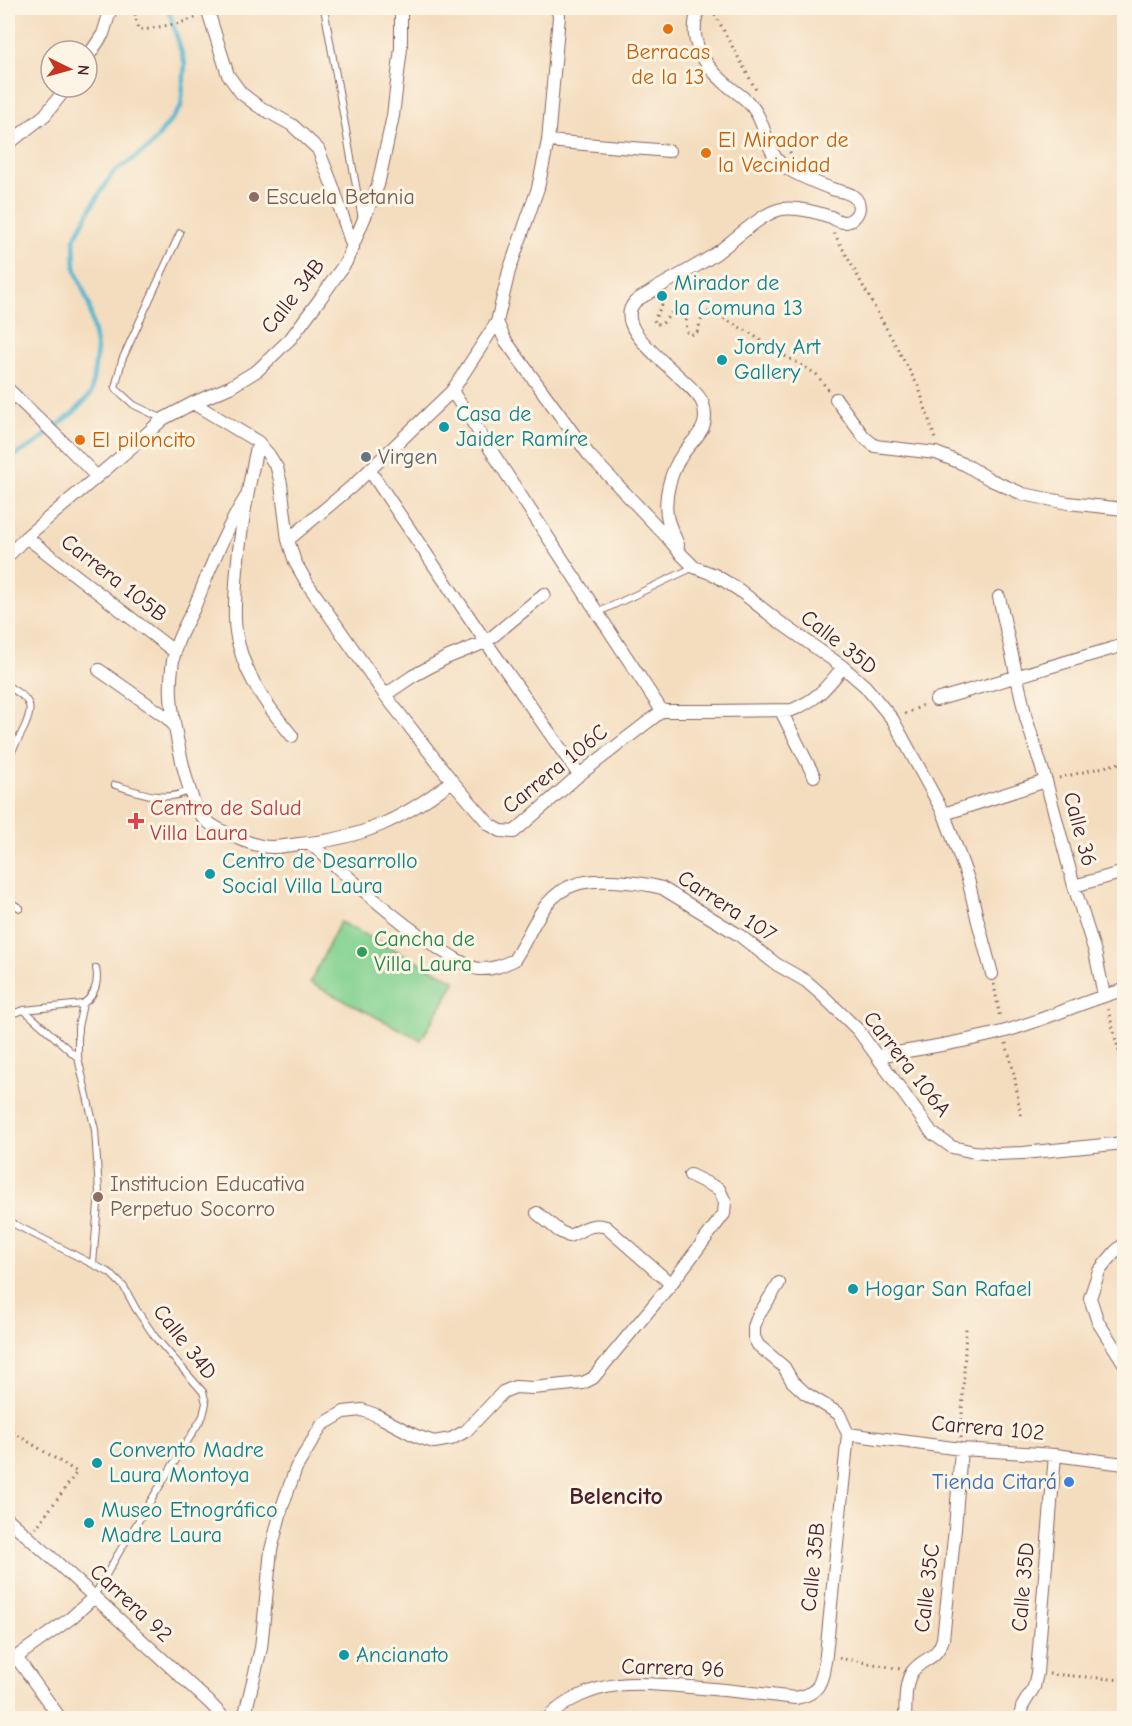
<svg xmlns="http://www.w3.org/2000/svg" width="1132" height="1726" font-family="'Comic Neue',sans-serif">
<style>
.green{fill:#84d291;stroke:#67785e;stroke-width:1.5}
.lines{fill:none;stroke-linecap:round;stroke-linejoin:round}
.stream{stroke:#51b5cf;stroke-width:4.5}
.lane-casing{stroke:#86625f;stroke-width:8}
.street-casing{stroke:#86625f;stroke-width:14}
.path{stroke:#86625f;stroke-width:3;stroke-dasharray:1.5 4.5;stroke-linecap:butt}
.lane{stroke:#fff;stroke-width:6}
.street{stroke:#fff;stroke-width:12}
.food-dot{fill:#e8710a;stroke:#fcf5e5;stroke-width:2}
.education-dot{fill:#8d6e63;stroke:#fcf5e5;stroke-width:2}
.culture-dot{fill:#0f9aa8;stroke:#fcf5e5;stroke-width:2}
.worship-dot{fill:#6b7280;stroke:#fcf5e5;stroke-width:2}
.health-dot{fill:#e0444e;stroke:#fcf5e5;stroke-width:2}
.leisure-dot{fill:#2e9e5b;stroke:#fcf5e5;stroke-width:2}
.shop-dot{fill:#3f7fe0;stroke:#fcf5e5;stroke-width:2}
.labels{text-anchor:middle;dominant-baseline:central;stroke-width:6;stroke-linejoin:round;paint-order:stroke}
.food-label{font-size:22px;fill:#c56008;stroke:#fcf5e5;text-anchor:start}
.education-label{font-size:22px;fill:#785e54;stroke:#fcf5e5;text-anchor:start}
.culture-label{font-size:22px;fill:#0d838f;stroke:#fcf5e5;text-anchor:start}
.street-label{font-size:22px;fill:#4a1f2b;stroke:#fcf5e5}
.worship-label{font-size:22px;fill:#5b616d;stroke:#fcf5e5;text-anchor:start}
.health-label{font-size:22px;fill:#be3a42;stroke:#fcf5e5;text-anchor:start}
.leisure-label{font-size:22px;fill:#27864d;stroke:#fcf5e5;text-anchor:start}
.shop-label{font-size:22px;fill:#366cbe;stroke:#fcf5e5;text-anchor:end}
.neighbourhood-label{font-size:24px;font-weight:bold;fill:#4a1f2b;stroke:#fcf5e5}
</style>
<rect width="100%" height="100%" fill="#fcf5e5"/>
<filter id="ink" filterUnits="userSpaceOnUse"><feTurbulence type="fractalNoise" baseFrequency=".0167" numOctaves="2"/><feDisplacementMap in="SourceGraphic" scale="12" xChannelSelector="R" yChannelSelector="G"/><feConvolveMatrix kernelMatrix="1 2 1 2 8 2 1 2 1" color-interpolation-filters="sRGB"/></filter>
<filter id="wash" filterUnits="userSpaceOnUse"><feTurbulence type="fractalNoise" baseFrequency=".008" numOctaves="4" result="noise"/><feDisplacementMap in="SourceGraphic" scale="24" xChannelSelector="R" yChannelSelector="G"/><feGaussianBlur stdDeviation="1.35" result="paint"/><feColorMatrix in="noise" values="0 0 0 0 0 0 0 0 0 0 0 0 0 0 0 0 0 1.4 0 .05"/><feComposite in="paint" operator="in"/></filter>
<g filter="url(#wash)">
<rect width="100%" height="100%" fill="#f4ddbf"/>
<path class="green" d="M340,922L456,981L421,1040L310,983Z"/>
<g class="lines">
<path class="stream" d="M8,459L35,444L73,413L91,394L97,350L89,305L75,268L74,239L96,199L113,173L150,147L181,107L185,64L168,8"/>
</g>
</g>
<g filter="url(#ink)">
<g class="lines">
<g class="lane-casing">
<path id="lane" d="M324,8L362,219
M163,419L134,405L115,388L122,360L180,233
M599,612L694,567
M8,686C15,691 26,696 29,705C33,718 14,746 8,758
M115,785C138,792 166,804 189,790
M8,901L20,908
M83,1004L78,1027V1058L95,1130L99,1192L93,1264
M24,1010L78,1058
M8,1015L24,1010L83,1004C95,995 99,983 96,968
M8,1221L110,1273L124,1287L136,1309L155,1337L203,1392L206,1403L203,1416L118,1554L93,1598"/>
</g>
<g class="street-casing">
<path id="street" d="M207,8L228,75L241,93L258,106L292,125L318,149L333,187L353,248
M87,58L103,34L111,8
M548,141L669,151
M8,144L45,115L67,87
M497,322L505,340L589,455L667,537L681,554L694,567L715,575L739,590L778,621L843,667L865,686L893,720L944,814L968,879L977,918L992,974
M8,389L66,445L97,477
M452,391L662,711
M836,399L864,437L875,446L936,453L966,465L991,480L1023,494L1068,503L1124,509
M193,403L258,442L269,455L277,468L281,484L288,540L295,562L307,583L385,695L452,781L490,825L501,831L514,832L579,775L662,711
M258,442C248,489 239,535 236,583C235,604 233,626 239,646C248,681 270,709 292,736
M370,471L486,642L579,775
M246,497C224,532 210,569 194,608C187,622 177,638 174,654C172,666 170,682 171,695C172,718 188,807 205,820C220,832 253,847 272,847C281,847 290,845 299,844C362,839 403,819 452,781
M26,537L175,652
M288,540L356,483L452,391L497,322L509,271L538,188L548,141L559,16L557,8
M678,545C675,536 668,525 667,515C664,496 671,471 682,455C694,437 711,430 703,404C694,379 609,333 634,303C637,299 644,296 649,293C670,279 694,269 715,254C731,243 764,211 782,209C798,207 816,212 831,217C835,219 839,222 844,222C851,222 858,216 859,208C859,204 857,199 853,196C848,192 838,191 832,189C821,185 787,171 780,163C767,150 766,129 757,114C750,100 736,93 725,83C701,62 687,39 699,8
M8,556L26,537L132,447L163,419L193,403L230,387L258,370L291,338L320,299L346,262L378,185L393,116L401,48V8
M999,597L1026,718L1046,781L1074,886L1095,952L1104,995
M99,670L166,717L174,725
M385,695L413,676L446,658L486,642L544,594
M936,700L1124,645
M662,711H711L792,710C817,700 827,687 843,667
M781,711L814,776
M944,814L1046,781
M310,843C355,883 403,928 454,958C462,962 470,968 479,969C492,970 503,965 514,960C526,942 533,921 547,904C554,896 564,888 574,885C594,877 640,882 662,888L739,935L776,964L806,981L822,995L858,1030L932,1133L952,1147L974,1152L997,1154L1023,1153L1124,1143
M1074,886L1124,872
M878,1056C919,1049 961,1043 1002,1032C1043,1021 1083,1001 1124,990
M537,1213L559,1231L569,1236C582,1231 591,1222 606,1227L671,1284
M1124,1244L1115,1252L1099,1271L1090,1298L1098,1322L1124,1363
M848,1434L961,1449L1055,1455L1124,1464
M8,1519L53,1559L209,1702L224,1718
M16,1657L60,1718
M8,1663L71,1618L93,1598
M244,1718L261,1648L271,1550L282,1507L296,1468L322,1425L344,1412L362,1410L376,1415L416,1436L434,1442L451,1439L466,1431L503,1392L515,1387L533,1388L583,1383L593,1378L671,1284L724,1214L725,1202L719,1189L690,1175
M548,1718C566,1699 593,1688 618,1685C638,1682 659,1685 679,1686C717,1689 756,1693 795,1698C822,1694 822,1679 826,1655L848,1434L839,1414L805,1393L792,1381L784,1367L758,1345L754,1337V1327L758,1316L779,1283
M905,1718C906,1705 904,1684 912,1672C923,1657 936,1661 943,1639L955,1529L961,1449
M1020,1718L1022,1707L1034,1687L1037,1673L1055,1455"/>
</g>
<path class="path" d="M134,8L138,28L143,30L180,23L198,17
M712,9L756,90
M781,136L791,154
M834,233L919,388L935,439
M665,299L654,320L655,324H662C670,315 679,300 689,312L686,321L687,332L691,335L697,332L703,315L710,311L752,334L771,349L800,364L817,375L829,391
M905,714L926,704
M1059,778L1124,762
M994,984L1000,1019
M1108,1009L1124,1071
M1006,1043L1014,1073L1021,1118
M8,1429L77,1472L36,1528
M961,1438L966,1328
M839,1658L901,1669
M1049,1674L1124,1680"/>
<use href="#lane" class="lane"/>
<use href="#street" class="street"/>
</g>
</g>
<g class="food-dot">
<circle cx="668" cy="29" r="6"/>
<circle cx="706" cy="153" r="6"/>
<circle cx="80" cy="440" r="6"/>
</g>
<g class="education-dot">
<circle cx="254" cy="197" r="6"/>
<circle cx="98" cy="1197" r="6"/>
</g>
<g class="culture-dot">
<circle cx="662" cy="296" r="6"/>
<circle cx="722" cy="360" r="6"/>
<circle cx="444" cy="427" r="6"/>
<circle cx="210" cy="874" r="6"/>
<circle cx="853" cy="1289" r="6"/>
<circle cx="97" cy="1463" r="6"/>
<circle cx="89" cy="1523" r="6"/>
<circle cx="344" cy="1655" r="6"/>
</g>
<circle class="worship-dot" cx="366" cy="457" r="6"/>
<path class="health-dot" d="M133 812h6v6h6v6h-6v6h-6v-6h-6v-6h6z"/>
<circle class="leisure-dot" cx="362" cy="952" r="6"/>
<circle class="shop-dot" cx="1069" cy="1482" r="6"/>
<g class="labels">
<g class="food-label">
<text x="668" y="52" text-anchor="middle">Berracas<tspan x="668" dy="25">de la 13</tspan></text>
<text x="718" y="140">El Mirador de<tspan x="718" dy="25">la Vecinidad</tspan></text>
<text x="92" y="440">El piloncito</text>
</g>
<g class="education-label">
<text x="266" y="197">Escuela Betania</text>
<text x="110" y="1184">Institucion Educativa<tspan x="110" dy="25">Perpetuo Socorro</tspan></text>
</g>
<g class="culture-label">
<text x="674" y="283">Mirador de<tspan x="674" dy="25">la Comuna 13</tspan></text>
<text x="734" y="347">Jordy Art<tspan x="734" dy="25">Gallery</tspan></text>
<text x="456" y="414">Casa de<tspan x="456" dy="25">Jaider Ramíre</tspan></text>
<text x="222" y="861">Centro de Desarrollo<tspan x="222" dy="25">Social Villa Laura</tspan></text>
<text x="865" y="1289">Hogar San Rafael</text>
<text x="109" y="1450">Convento Madre<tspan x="109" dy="25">Laura Montoya</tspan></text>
<text x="101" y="1510">Museo Etnográfico<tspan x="101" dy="25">Madre Laura</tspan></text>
<text x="356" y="1655">Ancianato</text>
</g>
<g class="street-label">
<text transform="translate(293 296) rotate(-52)">Calle 34B</text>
<text transform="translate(114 578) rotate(38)">Carrera 105B</text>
<text transform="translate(839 642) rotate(38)">Calle 35D</text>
<text transform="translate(555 769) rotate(-39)">Carrera 106C</text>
<text transform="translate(1080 829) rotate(75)">Calle 36</text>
<text transform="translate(727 906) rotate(33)">Carrera 107</text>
<text transform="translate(907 1064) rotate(52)">Carrera 106A</text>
<text transform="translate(185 1342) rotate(52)">Calle 34D</text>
<text transform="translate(988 1428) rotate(5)">Carrera 102</text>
<text transform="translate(813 1567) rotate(-84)">Calle 35B</text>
<text transform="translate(1023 1587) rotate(-85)">Calle 35D</text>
<text transform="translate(927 1588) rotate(-83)">Calle 35C</text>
<text transform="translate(131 1603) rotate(43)">Carrera 92</text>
<text transform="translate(673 1668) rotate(2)">Carrera 96</text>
</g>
<g class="worship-label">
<text x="378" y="457">Virgen</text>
</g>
<g class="health-label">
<text x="150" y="808">Centro de Salud<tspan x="150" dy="25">Villa Laura</tspan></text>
</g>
<g class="leisure-label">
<text x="374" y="939">Cancha de<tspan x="374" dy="25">Villa Laura</tspan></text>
</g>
<g class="shop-label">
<text x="1057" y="1482">Tienda Citará</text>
</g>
<g class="neighbourhood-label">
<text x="616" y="1496">Belencito</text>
</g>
</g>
<rect width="1132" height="1726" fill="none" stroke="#fcf5e5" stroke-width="30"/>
<g transform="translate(69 69) rotate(95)"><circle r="28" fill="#fcf5e5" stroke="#b59f9b" stroke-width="1.5"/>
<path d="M0-4.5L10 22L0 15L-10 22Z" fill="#c8321e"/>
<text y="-9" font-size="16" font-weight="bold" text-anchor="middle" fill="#4a1f2b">N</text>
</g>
</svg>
